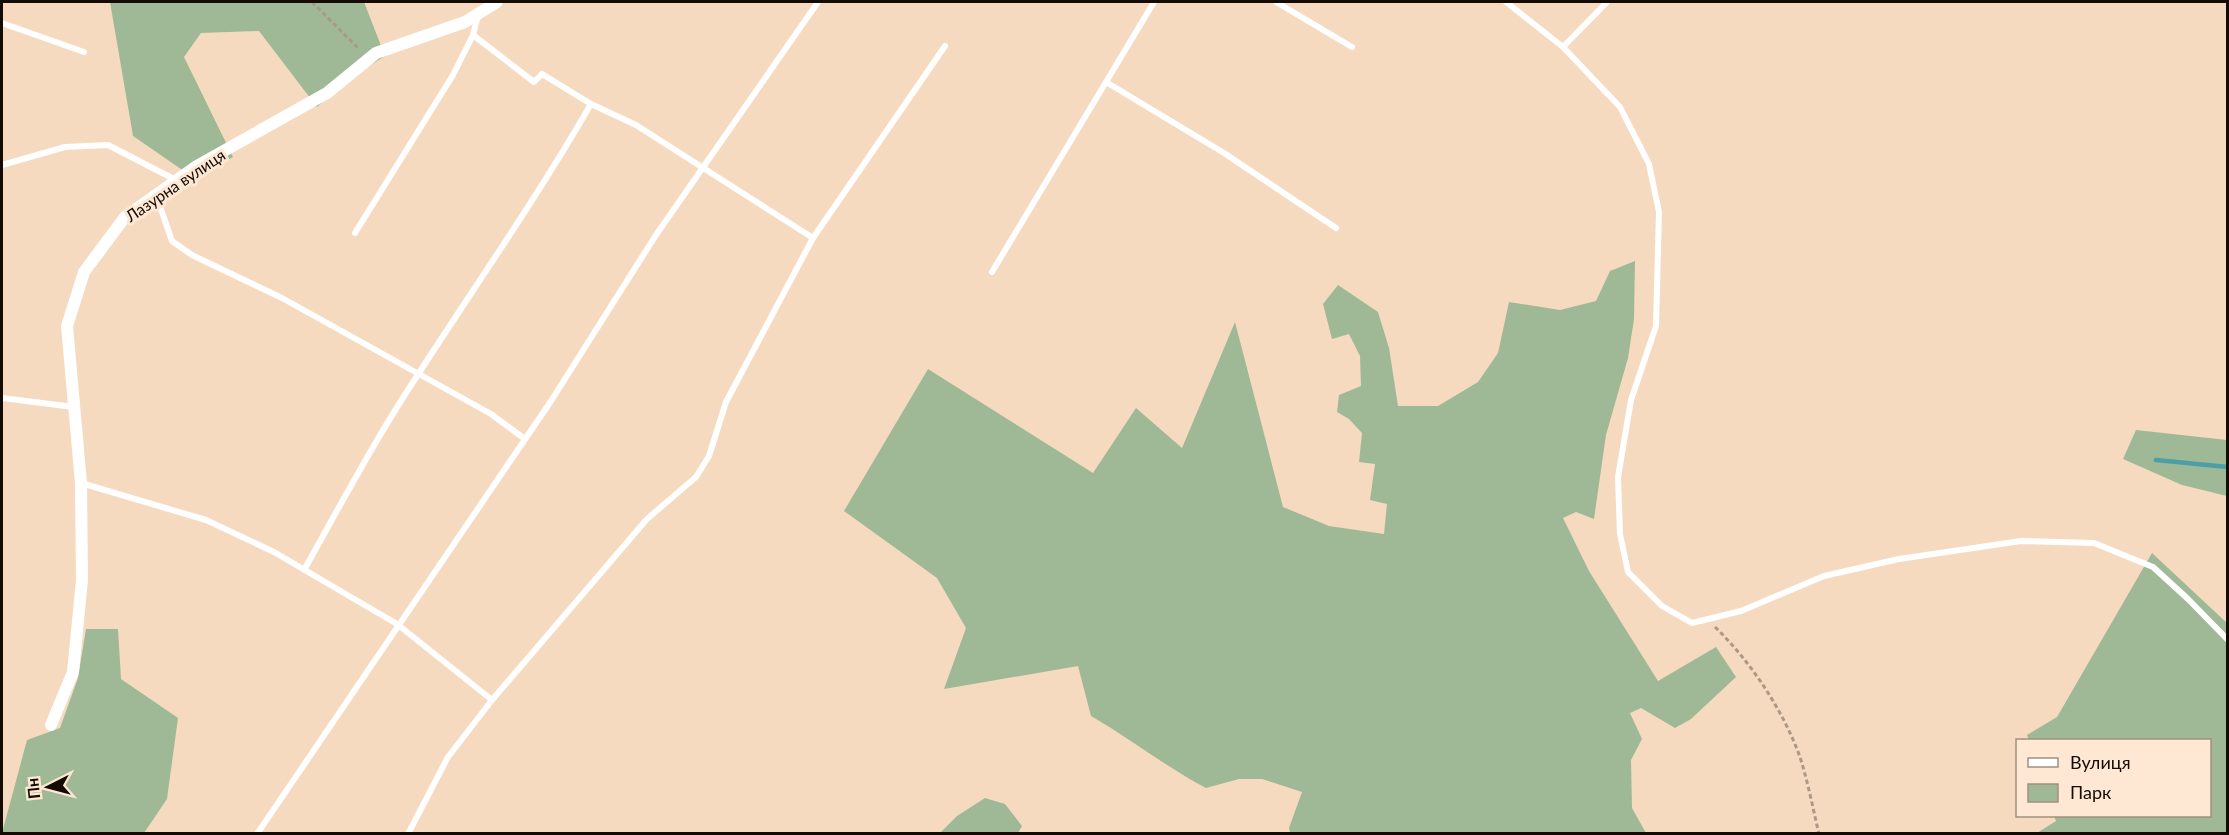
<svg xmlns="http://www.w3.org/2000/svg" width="2229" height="835" font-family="Lato,sans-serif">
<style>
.green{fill:#9fb997}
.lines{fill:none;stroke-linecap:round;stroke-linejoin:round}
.stream{stroke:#4d9fa6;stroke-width:4.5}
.path{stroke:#ad9884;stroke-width:3;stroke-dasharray:4.5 3;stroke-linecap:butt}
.service{stroke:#fff;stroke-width:6}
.minor{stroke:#fff;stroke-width:12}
.labels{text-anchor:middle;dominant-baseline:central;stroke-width:6;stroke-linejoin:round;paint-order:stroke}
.street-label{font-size:16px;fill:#140b04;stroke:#fee8d3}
</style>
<rect width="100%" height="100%" fill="#f5dac0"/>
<path class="green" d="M110,2H364L385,56L348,79L317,107L259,31L201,33L184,57L233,157L194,178L133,136Z
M1635,261L1634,319L1628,358L1606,435L1594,519L1576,512L1563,518L1589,571L1658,681L1716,647L1736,677L1691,719L1675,728L1641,708L1630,713L1642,739L1631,760L1632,808L1646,833H1290L1289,828L1302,792L1262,779H1239L1206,788C1166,767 1131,739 1091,716L1078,666L944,689L966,628L937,578L844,511L928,369L1093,473L1136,408L1182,448L1235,322L1283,507L1329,526L1384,534L1387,504L1370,500L1375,464L1359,462L1362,433L1349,419L1337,412L1339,395L1361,386L1360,356L1349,334L1332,339L1323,304L1338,285L1378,312L1389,348L1398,406H1438L1478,382L1498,353L1509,302L1560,310L1596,301L1610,271Z
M2136,430L2227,440V496L2182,485L2123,459Z
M2152,553L2227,623V833H2037L2056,821L2054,816H2210V740H2029L2027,735L2057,717Z
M86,629H118L121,679L178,718L167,799L144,833H2L27,740L60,728L78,678Z
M985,798L1005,804L1022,826L1018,833H940L957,816Z"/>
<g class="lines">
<path class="stream" d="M2156,460L2228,467"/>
<path class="path" d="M312,2L359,49
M1715,627C1751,662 1783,710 1800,757C1808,782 1813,809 1819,834"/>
<path class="service" d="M1276,2L1352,47
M1506,2L1563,47L1620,107L1649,164L1659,212L1656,326L1631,400L1618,477L1620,534L1628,572L1662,606L1692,623L1741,611L1824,576L1899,559L2021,541L2094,543L2153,567L2188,599L2228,640
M2,23L84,52
M473,35L534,82L542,74L591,104L636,125L813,238
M1563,47L1607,2
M1106,82L1224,153L1336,228
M2,165L65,147L108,145L176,180
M156,195L172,241L192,255L282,298L491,414L525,439
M355,233L453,75L473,35L478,15
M992,272L1154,2
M2,398L74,407
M81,483L206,520L274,552L397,624L492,700
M304,570C341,504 377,436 419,373C477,283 538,196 591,104
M257,834L551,401L656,235L818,2
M408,834L448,757L492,700L647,519L696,477L709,456L726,402L813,238L945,46"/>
<path class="minor" d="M51,725L73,672L82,580L81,483L67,326L84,272L125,217L197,166L327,93L376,53L465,22L497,2"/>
</g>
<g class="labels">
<g class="street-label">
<text transform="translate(175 185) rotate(-34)">Лазурна вулиця</text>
</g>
</g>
<rect width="2229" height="835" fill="none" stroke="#140b04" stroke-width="6"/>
<rect x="2016" y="739" width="195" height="78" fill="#fee8d3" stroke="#a09080" stroke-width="1.5"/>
<rect x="2028" y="758" width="30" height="9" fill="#ffffff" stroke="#a09080" stroke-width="1.5"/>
<text x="2070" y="769" font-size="18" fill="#140b04">Вулиця</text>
<rect x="2028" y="784" width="30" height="18" fill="#9fb997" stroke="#a09080" stroke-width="1.5"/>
<text x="2070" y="799" font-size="18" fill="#140b04">Парк</text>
<g transform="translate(48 787) rotate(264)" stroke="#fee8d3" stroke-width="4.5" paint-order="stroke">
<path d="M0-4.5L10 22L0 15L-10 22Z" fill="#140b04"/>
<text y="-9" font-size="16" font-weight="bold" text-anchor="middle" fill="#140b04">Пн</text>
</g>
</svg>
